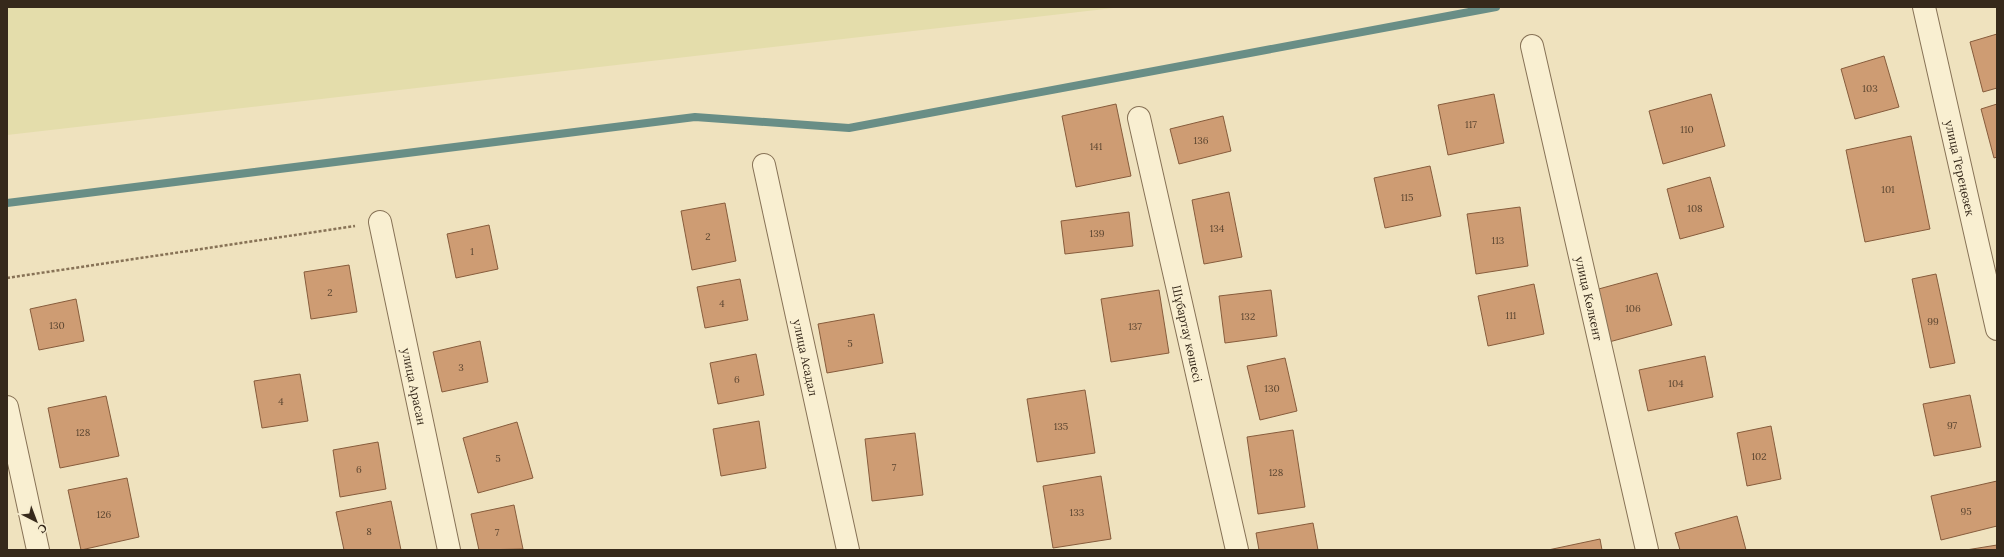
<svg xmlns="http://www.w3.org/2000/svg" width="2004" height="557" font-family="Lora,serif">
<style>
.farmland{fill:#e4ddab}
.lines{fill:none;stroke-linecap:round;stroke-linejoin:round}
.stream{stroke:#698e86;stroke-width:8}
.building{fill:#ce9c73;stroke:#875c3c}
.minor-casing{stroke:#877256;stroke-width:24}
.path{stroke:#877256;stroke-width:2.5;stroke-dasharray:3 2;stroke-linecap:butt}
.minor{stroke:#f9efd1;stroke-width:22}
.labels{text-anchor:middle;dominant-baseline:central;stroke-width:3.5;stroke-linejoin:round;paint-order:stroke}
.number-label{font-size:10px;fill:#5c4631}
.street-label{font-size:12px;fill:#36291b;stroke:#f6ecce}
</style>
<rect width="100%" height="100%" fill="#efe2be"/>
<path class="farmland" d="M7,7H1122L7,135Z"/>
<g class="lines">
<path class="stream" d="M7,203L695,117L849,128L1496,7"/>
</g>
<path class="building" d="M1997,34V88L1983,92L1970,42Z
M1884,56L1899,107L1855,119L1841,69Z
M1494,94L1504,143L1448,155L1438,105Z
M1711,94L1725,146L1663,164L1649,111Z
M1116,104L1131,176L1076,187L1062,116Z
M1997,104V157L1994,158L1981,109Z
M1223,116L1231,151L1179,164L1170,129Z
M1911,136L1930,229L1865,242L1846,150Z
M1430,166L1441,216L1385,228L1374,178Z
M1710,177L1724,227L1680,239L1667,189Z
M1229,192L1242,257L1204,264L1192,200Z
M725,203L736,261L692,270L681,211Z
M1520,207L1528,266L1476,274L1467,214Z
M1129,212L1133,246L1065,254L1061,221Z
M489,225L498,269L456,278L447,234Z
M349,265L357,312L311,319L304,272Z
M1657,273L1672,325L1609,342L1595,290Z
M1936,274L1955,363L1930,368L1912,279Z
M740,279L748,320L705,328L697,287Z
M1534,284L1544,334L1488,346L1478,296Z
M1159,290L1169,353L1111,362L1101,299Z
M1271,290L1277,336L1225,343L1219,296Z
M76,299L84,341L39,350L30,309Z
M874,314L883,363L827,373L818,324Z
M480,341L488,382L442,392L433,352Z
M756,354L764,395L718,404L710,363Z
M1705,356L1713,397L1648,411L1639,370Z
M1285,358L1297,411L1260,420L1247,366Z
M300,374L308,421L262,428L254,381Z
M1085,390L1095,453L1037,462L1027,399Z
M1970,395L1981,447L1934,456L1923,404Z
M106,396L119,456L60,468L48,408Z
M759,421L766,468L721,476L713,429Z
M517,422L533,478L478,493L463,438Z
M1771,426L1781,479L1747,486L1737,433Z
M1293,430L1305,507L1258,514L1247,437Z
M915,433L923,495L872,501L865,439Z
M378,442L386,489L340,497L333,450Z
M1101,476L1111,539L1053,548L1043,486Z
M127,478L139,537L81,550L68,490Z
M1997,481V526L1941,540L1931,496Z
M391,501L401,550H344L336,512Z
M514,505L523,549L479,550L471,514Z
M1737,516L1746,550H1680L1675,533Z
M1313,523L1318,550H1259L1256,533Z
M1600,539L1602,550H1548Z
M1997,545V550H1966Z"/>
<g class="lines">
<g class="minor-casing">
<g id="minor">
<path id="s1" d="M1924,7L1997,329"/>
<path id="s2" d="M1532,46L1647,550"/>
<path id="s3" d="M1139,118L1237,550"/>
<path id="s4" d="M764,165L848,550"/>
<path id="s5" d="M380,222L449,550"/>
<path d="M7,407L38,550"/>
</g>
</g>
<path class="path" d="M7,278L355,226"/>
<use href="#minor" class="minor"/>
</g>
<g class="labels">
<g class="number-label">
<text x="1870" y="88">103</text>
<text x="1471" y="124">117</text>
<text x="1687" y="129">110</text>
<text x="1201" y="140">136</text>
<text x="1096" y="146">141</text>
<text x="1888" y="189">101</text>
<text x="1407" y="197">115</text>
<text x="1695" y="208">108</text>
<text x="1217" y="228">134</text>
<text x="1097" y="233">139</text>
<text x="708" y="236">2</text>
<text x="1498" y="240">113</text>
<text x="472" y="251">1</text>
<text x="330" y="292">2</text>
<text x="722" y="303">4</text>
<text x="1633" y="308">106</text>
<text x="1511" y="315">111</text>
<text x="1248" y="316">132</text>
<text x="1933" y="321">99</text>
<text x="57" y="325">130</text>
<text x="1135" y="326">137</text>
<text x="850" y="343">5</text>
<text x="461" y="367">3</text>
<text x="737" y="379">6</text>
<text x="1676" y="383">104</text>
<text x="1272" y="388">130</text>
<text x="281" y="401">4</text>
<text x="1952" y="425">97</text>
<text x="1061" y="426">135</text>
<text x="83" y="432">128</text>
<text x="1759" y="456">102</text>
<text x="498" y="458">5</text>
<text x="894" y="467">7</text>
<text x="359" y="469">6</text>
<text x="1276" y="472">128</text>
<text x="1966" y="511">95</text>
<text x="1077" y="512">133</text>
<text x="104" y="514">126</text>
<text x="369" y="531">8</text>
<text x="497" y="532">7</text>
</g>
<g class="street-label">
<text stroke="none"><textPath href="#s1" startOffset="165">улица Тереңөзек</textPath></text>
<text stroke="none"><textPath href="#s2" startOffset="259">улица Көлкент</textPath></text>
<text stroke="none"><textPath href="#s3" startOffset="221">Шұбартау көшесі</textPath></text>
<text stroke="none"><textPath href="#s4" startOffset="197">улица Асадал</textPath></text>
<text stroke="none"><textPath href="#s5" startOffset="168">улица Арасан</textPath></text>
</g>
</g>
<rect width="2004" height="557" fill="none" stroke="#36291b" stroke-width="16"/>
<g transform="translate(36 521) rotate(138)" stroke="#f6ecce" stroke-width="3" paint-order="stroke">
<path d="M0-3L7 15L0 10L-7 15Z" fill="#36291b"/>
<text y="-6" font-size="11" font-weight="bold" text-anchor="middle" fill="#36291b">С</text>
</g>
</svg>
